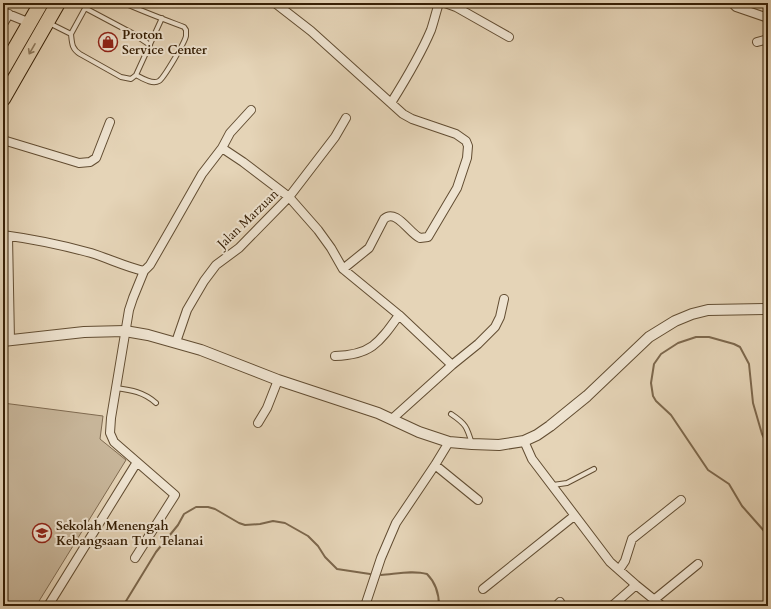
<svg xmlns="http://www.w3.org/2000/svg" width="771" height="609" font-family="Cardo,serif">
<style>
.grass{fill:#c7b599;stroke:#7f6a50}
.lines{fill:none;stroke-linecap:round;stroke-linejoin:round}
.stream{stroke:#7c674c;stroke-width:2}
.service-casing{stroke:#624d32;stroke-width:6}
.minor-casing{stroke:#624d32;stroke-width:10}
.tertiary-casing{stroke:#624d32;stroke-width:12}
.trunk-casing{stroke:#372006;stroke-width:16}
.service{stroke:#eee3d0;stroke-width:4}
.minor{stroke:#eee3d0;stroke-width:8}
.tertiary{stroke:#eee3d0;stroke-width:10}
.trunk{stroke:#e5d4b7;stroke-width:14}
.oneway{stroke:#8e7a5e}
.labels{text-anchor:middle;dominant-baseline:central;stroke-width:4;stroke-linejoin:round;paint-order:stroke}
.poi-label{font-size:13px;font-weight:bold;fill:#372006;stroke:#eee3d0;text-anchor:start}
.street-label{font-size:13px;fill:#372006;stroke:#eee3d0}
</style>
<rect width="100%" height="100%" fill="#e5d4b7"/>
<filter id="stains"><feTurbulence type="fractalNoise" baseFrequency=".005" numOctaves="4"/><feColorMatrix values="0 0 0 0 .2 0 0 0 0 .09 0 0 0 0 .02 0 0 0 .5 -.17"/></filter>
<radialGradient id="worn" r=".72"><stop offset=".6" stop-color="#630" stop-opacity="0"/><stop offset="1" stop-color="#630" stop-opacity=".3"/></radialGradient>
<path class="grass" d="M3,403L103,416L100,439L126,460L36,606H3Z"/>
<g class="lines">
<path class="stream" d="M768,446L762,434L753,403L749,364L740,347L734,344L709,337H696L678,343L661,354L654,364L651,383L653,396L656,401L671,415L708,470L729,484L742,506L765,532L768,538
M381,575C396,574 412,570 427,574C436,583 439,593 439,606
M123,606L156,552L178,525L184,514L196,507H208L215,509L239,523L245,525L260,524L273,521L285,523L308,536L318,546L325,557L337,569L370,574"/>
<g class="service-casing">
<path id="service" d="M124,3C144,12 163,19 184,27L186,30C186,31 186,35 186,36C185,42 164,78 159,81C152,85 142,78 136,75L162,18
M85,8L132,33L150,45
M49,23L71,34L88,3
M71,34C72,44 72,49 80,54L121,77L131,79L136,75
M116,388C131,390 144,392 156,403
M451,414C466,424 467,427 472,444
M553,485L567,483L594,469"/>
</g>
<g class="minor-casing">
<path id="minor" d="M275,3L311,31L403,114L412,119L456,134L466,141L468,146L467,158L457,188L428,237L420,238C409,233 396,208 384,219L369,248L343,269
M445,3L456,7L509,37
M732,3L736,7L768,18
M3,12L30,23
M3,24L9,14
M757,42L768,39
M391,103C406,79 420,56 431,30C434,21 436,12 439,3
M3,140L79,163L90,162L96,158L110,122
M222,148L243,162L289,197L318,230L331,248L343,269L399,315L452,365
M3,235C33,239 62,245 91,253C110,259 126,267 144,271
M8,236L10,340
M176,342L187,310L204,281L216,265L239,248L289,197L335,137L346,118
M335,356C371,355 379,343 399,315
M392,419L452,365L478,344L495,327L500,317L504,299
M258,423L267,408L278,380
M524,441L532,459L610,562L636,585L662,606
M435,465L478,500
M135,558L175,495L114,442L110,433L111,418L129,310L133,298L144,271L150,265L173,225L202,174L222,148L230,133L251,110
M619,570L625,561L632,539L681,500
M483,589L574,516
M655,599L698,564
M48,606L137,462
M365,606L381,558L396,523L435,465L449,442
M556,606L560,602
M612,606L636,585"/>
</g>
<g class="tertiary-casing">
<path id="tertiary" d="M3,341L84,332L125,331L148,335L201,350L278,380L378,413L419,432L449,442L472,444L499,445L524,441L537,435L550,426L587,396L649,337L675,321L692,314L708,310L768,309"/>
</g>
<g class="trunk-casing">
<path id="trunk" d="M3,69L41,3
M3,99L58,3"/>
</g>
<use href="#service" class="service"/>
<use href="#minor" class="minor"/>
<use href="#tertiary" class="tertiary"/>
<use href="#trunk" class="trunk"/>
</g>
<defs><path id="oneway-shaft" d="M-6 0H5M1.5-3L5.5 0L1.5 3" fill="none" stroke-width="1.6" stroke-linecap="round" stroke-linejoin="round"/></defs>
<use class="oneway" href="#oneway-shaft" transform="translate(32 49) rotate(120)"/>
<defs>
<g id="shop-ring" transform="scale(1)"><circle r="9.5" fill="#eee3d0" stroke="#8f2418" stroke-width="1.5"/><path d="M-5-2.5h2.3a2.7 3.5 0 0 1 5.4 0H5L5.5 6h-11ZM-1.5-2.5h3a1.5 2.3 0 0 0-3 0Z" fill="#8f2418"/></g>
<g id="school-ring" transform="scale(1)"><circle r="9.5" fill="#eee3d0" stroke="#8f2418" stroke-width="1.5"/><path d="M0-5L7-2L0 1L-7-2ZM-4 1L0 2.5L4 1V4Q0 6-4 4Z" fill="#8f2418"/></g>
</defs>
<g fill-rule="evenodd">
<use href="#shop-ring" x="108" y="42"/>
<use href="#school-ring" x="42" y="533"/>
</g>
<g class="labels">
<g class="poi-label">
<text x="122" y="35">Proton<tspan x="122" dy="15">Service Center</tspan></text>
<text x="56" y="526">Sekolah Menengah<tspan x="56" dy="15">Kebangsaan Tun Telanai</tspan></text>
</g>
<g class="street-label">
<text transform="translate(248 219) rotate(-44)">Jalan Marzuan</text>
</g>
</g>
<rect width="771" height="609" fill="none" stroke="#e5d4b7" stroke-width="16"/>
<rect x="4" y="4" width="763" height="601" fill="none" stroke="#372006" stroke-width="2"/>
<rect x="8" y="8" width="755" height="593" fill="none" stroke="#372006"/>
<rect width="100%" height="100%" filter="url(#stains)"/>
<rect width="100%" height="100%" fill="url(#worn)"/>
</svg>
